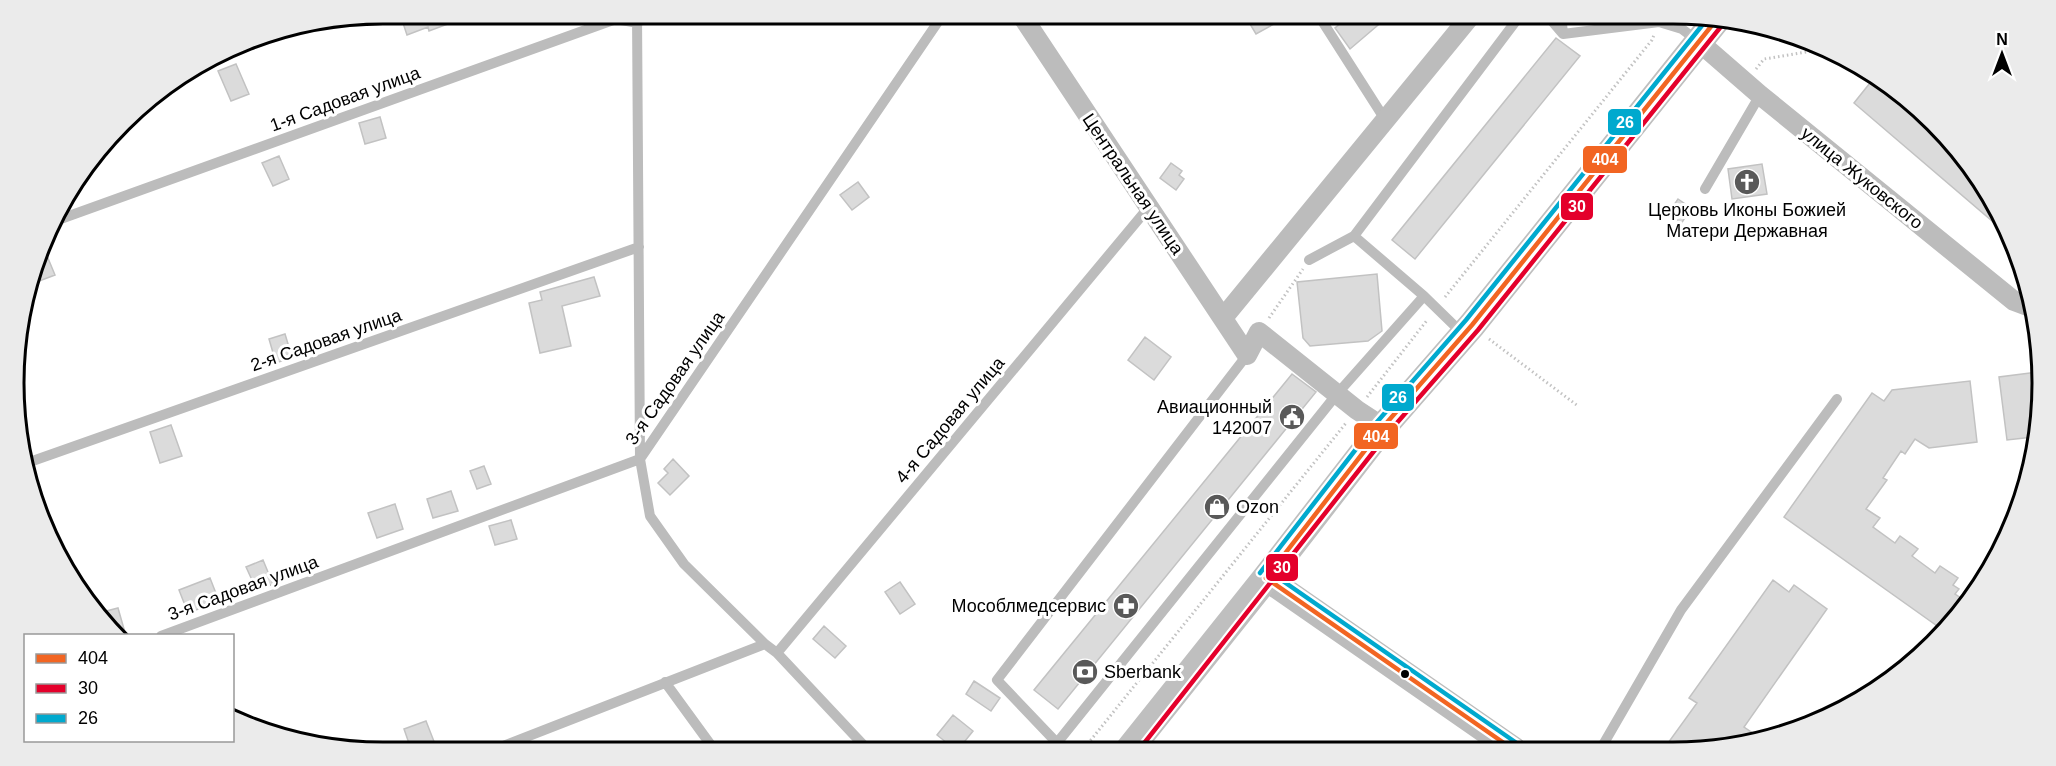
<svg xmlns="http://www.w3.org/2000/svg" width="2056" height="766" font-family="Arial,sans-serif">
<style>
.building{fill:#dbdbdb;stroke:#c2c2c2;stroke-width:1.5}
.lines{fill:none;stroke-linecap:round;stroke-linejoin:round}
.path{stroke:#c2c2c2;stroke-width:3;stroke-dasharray:1.5 3;stroke-linecap:butt}
.service{stroke:#bcbcbc;stroke-width:10}
.minor{stroke:#bcbcbc;stroke-width:20}
.tertiary{stroke:#bcbcbc;stroke-width:26}
.secondary{stroke:#bfbfbf;stroke-width:28}
.bus-1-casing{stroke:#fff;stroke-width:9}
.bus-2-casing{stroke:#fff;stroke-width:9}
.bus-3-casing{stroke:#fff;stroke-width:9}
.bus-1{stroke:#f26522;stroke-width:4.5}
.bus-2{stroke:#e4002b;stroke-width:4.5}
.bus-3{stroke:#00a9ce;stroke-width:4.5}
.bus-dot{fill:#000;stroke:#fff;stroke-width:2}
.labels{text-anchor:middle;dominant-baseline:central;stroke-width:6;stroke-linejoin:round;paint-order:stroke}
.street-label{font-size:18px;fill:#000;stroke:#fff}
.poi-label{font-size:18px;fill:#000;stroke:#fff;text-anchor:end}
.rim{fill:none;stroke:#000;stroke-width:3}
.line-badge{stroke:#fff;stroke-width:2}
.badge-label{font-size:16px;text-anchor:middle;font-weight:bold;fill:#fff}
</style>
<rect width="100%" height="100%" fill="#fff"/>
<path class="building" d="M400,14H471L472,15L429,31L428,27L407,35Z
M1244,14H1292L1256,34Z
M1352,14H1391L1350,49L1335,28Z
M1556,38L1580,56L1415,259L1392,240Z
M236,64L249,94L231,101L218,71Z
M1874,78L1886,84L1913,107L1993,199L2005,232L1854,103Z
M380,117L386,138L365,144L359,123Z
M279,156L289,179L273,186L262,163Z
M1171,163L1182,171L1179,175L1184,179L1176,190L1160,178Z
M1762,164L1767,194L1732,199L1728,169Z
M858,182L869,197L852,210L840,195Z
M1678,199L1691,208L1681,224L1667,215Z
M45,251L55,275L34,283L36,278Z
M1377,274L1382,331L1368,341L1310,346L1303,338L1297,282Z
M594,277L600,296L562,306L571,346L540,353L529,303L542,300L540,292Z
M285,334L292,357L276,363L269,339Z
M1145,337L1171,357L1154,380L1128,360Z
M2037,372L2033,437L2007,440L1999,377Z
M1292,374L1316,392L1058,709L1034,690Z
M1970,381L1977,442L1929,448L1915,439L1905,454L1901,451L1883,478L1887,480L1866,509L1880,518L1873,527L1895,543L1900,536L1918,549L1912,556L1935,573L1940,566L1958,578L1953,585L1959,589L1955,594L1961,598L1940,628L1784,517L1872,393L1884,401L1892,390Z
M171,425L182,456L160,463L150,432Z
M673,459L689,476L670,495L658,483L668,473L664,469Z
M484,466L491,484L477,489L470,471Z
M451,491L458,511L433,518L427,499Z
M395,504L403,529L377,538L368,513Z
M511,520L517,539L495,545L489,526Z
M263,560L273,584L257,591L246,567Z
M210,578L219,601L188,613L179,590Z
M1773,580L1789,592L1794,585L1827,609L1744,727L1760,738L1722,749H1677L1668,743L1697,703L1689,698Z
M900,582L915,604L900,614L885,592Z
M118,608L126,636H120L99,613Z
M824,626L846,646L835,658L813,639Z
M974,681L1000,698L991,711L966,694Z
M953,715L973,731L957,751L937,735Z
M426,721L435,744L412,752L404,729Z"/>
<g class="lines">
<path class="path" d="M1756,69L1764,59L1818,50
M1445,297L1652,40L1654,35
M1269,318L1303,269
M1489,339L1578,406
M1367,397L1428,319
M1082,751L1346,423"/>
<path class="service" d="M637,13L640,459L650,516L684,564L765,644L777,653L869,751
M1317,13L1386,121
M1545,13L1563,34L1659,22
M1561,13L1563,34
M1658,13L1659,22L1682,29L1699,42
M1705,189L1760,95
M55,221L616,19L638,23
M1309,260L1354,236
M1424,296L1354,236L1522,13
M24,464L639,247
M161,636L640,459L944,13
M777,653L1148,208
M665,682L716,752
M1057,743L1337,394L1424,296L1463,334
M1600,750L1681,610L1837,399
M1060,751L1057,743L997,680L1247,355
M488,752L765,644"/>
<path class="minor" d="M1020,13L1247,355L1259,332L1357,410L1383,427
M1699,42L1760,95L2014,301L2030,307
M1223,318L1473,13"/>
<path class="tertiary" d="M1266,578L1514,750"/>
<path class="secondary" d="M1128,751L1266,578L1383,427L1472,325L1717,19"/>
<g class="bus-1-casing">
<path id="bus-1" d="M1266,578L1383,427L1472,325L1717,19
M1266,578L1514,750"/>
</g>
<g class="bus-2-casing">
<path id="bus-2" d="M1138,751L1389,432L1478,330L1723,24"/>
</g>
<g class="bus-3-casing">
<path id="bus-3" d="M1270,572L1518,744
M1260,573L1377,422L1466,320L1708,18"/>
</g>
<use href="#bus-1" class="bus-1"/>
<use href="#bus-2" class="bus-2"/>
<use href="#bus-3" class="bus-3"/>
</g>
<defs>
<g id="church-disc" transform="scale(1.35)"><circle r="9.5" fill="#595959" stroke="#fff"/><path d="M-1.2-6h2.4v3.5h3.3v2.4h-3.3V6h-2.4V-.1h-3.3v-2.4h3.3Z" fill="#fff"/></g>
<g id="civic-disc" transform="scale(1.35)"><circle r="9.5" fill="#595959" stroke="#fff"/><path d="M-.6-6.5H3V-4.5H.6V-3L4-1V1h2V6H-6V1h2V-1L-.6-3ZM-1.2 2.5V6h2.4V2.5Z" fill="#fff"/></g>
<g id="shop-disc" transform="scale(1.35)"><circle r="9.5" fill="#595959" stroke="#fff"/><path d="M-5-2.5h2.3a2.7 3.5 0 0 1 5.4 0H5L5.5 6h-11ZM-1.5-2.5h3a1.5 2.3 0 0 0-3 0Z" fill="#fff"/></g>
<g id="pharmacy-disc" transform="scale(1.35)"><circle r="9.5" fill="#595959" stroke="#fff"/><path d="M-2-6h4v4h4v4h-4v4h-4v-4h-4v-4h4Z" fill="#fff"/></g>
<g id="bank-disc" transform="scale(1.35)"><circle r="9.5" fill="#595959" stroke="#fff"/><path d="M-6-4H6V4H-6ZM0-2.3a2.3 2.3 0 1 0 0 4.6a2.3 2.3 0 1 0 0-4.6Z" fill="#fff"/></g>
</defs>
<g fill-rule="evenodd">
<use href="#church-disc" x="1747" y="182"/>
<use href="#civic-disc" x="1292" y="417"/>
<use href="#shop-disc" x="1217" y="507"/>
<use href="#pharmacy-disc" x="1126" y="606"/>
<use href="#bank-disc" x="1085" y="672"/>
</g>
<circle class="bus-dot" cx="1405" cy="674" r="5"/>
<g class="labels">
<g class="street-label">
<text transform="translate(345 99) rotate(-20)">1-я Садовая улица</text>
<text transform="translate(1862 178) rotate(39)">улица Жуковского</text>
<text transform="translate(1133 184) rotate(56)">Центральная улица</text>
<text transform="translate(326 340) rotate(-19)">2-я Садовая улица</text>
<text transform="translate(675 378) rotate(-55)">3-я Садовая улица</text>
<text transform="translate(950 420) rotate(-50)">4-я Садовая улица</text>
<text transform="translate(243 588) rotate(-20)">3-я Садовая улица</text>
</g>
<g class="poi-label">
<text x="1747" y="210" text-anchor="middle">Церковь Иконы Божией<tspan x="1747" dy="21">Матери Державная</tspan></text>
<text x="1272" y="407">Авиационный<tspan x="1272" dy="21">142007</tspan></text>
<text x="1236" y="507" text-anchor="start">Ozon</text>
<text x="1106" y="606">Мособлмедсервис</text>
<text x="1104" y="672" text-anchor="start">Sberbank</text>
</g>
</g>
<path d="M0 0H2056V766H0ZM383 24H1673A359 359 0 0 1 2032 383V383A359 359 0 0 1 1673 742H383A359 359 0 0 1 24 383V383A359 359 0 0 1 383 24Z" fill="#ebebeb" fill-rule="evenodd"/>
<path class="rim" d="M383 24H1673A359 359 0 0 1 2032 383V383A359 359 0 0 1 1673 742H383A359 359 0 0 1 24 383V383A359 359 0 0 1 383 24Z"/>
<g class="line-badge">
<rect x="1607" y="108" width="35" height="28" rx="6" fill="#00a9ce"/>
<rect x="1582" y="145" width="46" height="29" rx="6" fill="#f26522"/>
<rect x="1560" y="192" width="34" height="29" rx="6" fill="#e4002b"/>
<rect x="1381" y="383" width="34" height="29" rx="6" fill="#00a9ce"/>
<rect x="1353" y="422" width="46" height="28" rx="6" fill="#f26522"/>
<rect x="1265" y="553" width="34" height="29" rx="6" fill="#e4002b"/>
</g>
<g class="badge-label">
<text x="1625" y="128">26</text>
<text x="1605" y="165">404</text>
<text x="1577" y="212">30</text>
<text x="1398" y="403">26</text>
<text x="1376" y="442">404</text>
<text x="1282" y="573">30</text>
</g>
<rect x="24" y="634" width="210" height="108" fill="#ffffff" stroke="#999999" stroke-width="1.5"/>
<rect x="36" y="654" width="30" height="9" fill="#f26522" stroke="#999999" stroke-width="1.5"/>
<text x="78" y="664" font-size="18" fill="#000000">404</text>
<rect x="36" y="684" width="30" height="9" fill="#e4002b" stroke="#999999" stroke-width="1.5"/>
<text x="78" y="694" font-size="18" fill="#000000">30</text>
<rect x="36" y="714" width="30" height="9" fill="#00a9ce" stroke="#999999" stroke-width="1.5"/>
<text x="78" y="724" font-size="18" fill="#000000">26</text>
<g transform="translate(2002 54)" stroke="#ffffff" stroke-width="4.5" paint-order="stroke">
<path d="M0-4.5L10 22L0 15L-10 22Z" fill="#000000"/>
<text y="-9" font-size="16" font-weight="bold" text-anchor="middle" fill="#000000">N</text>
</g>
</svg>
